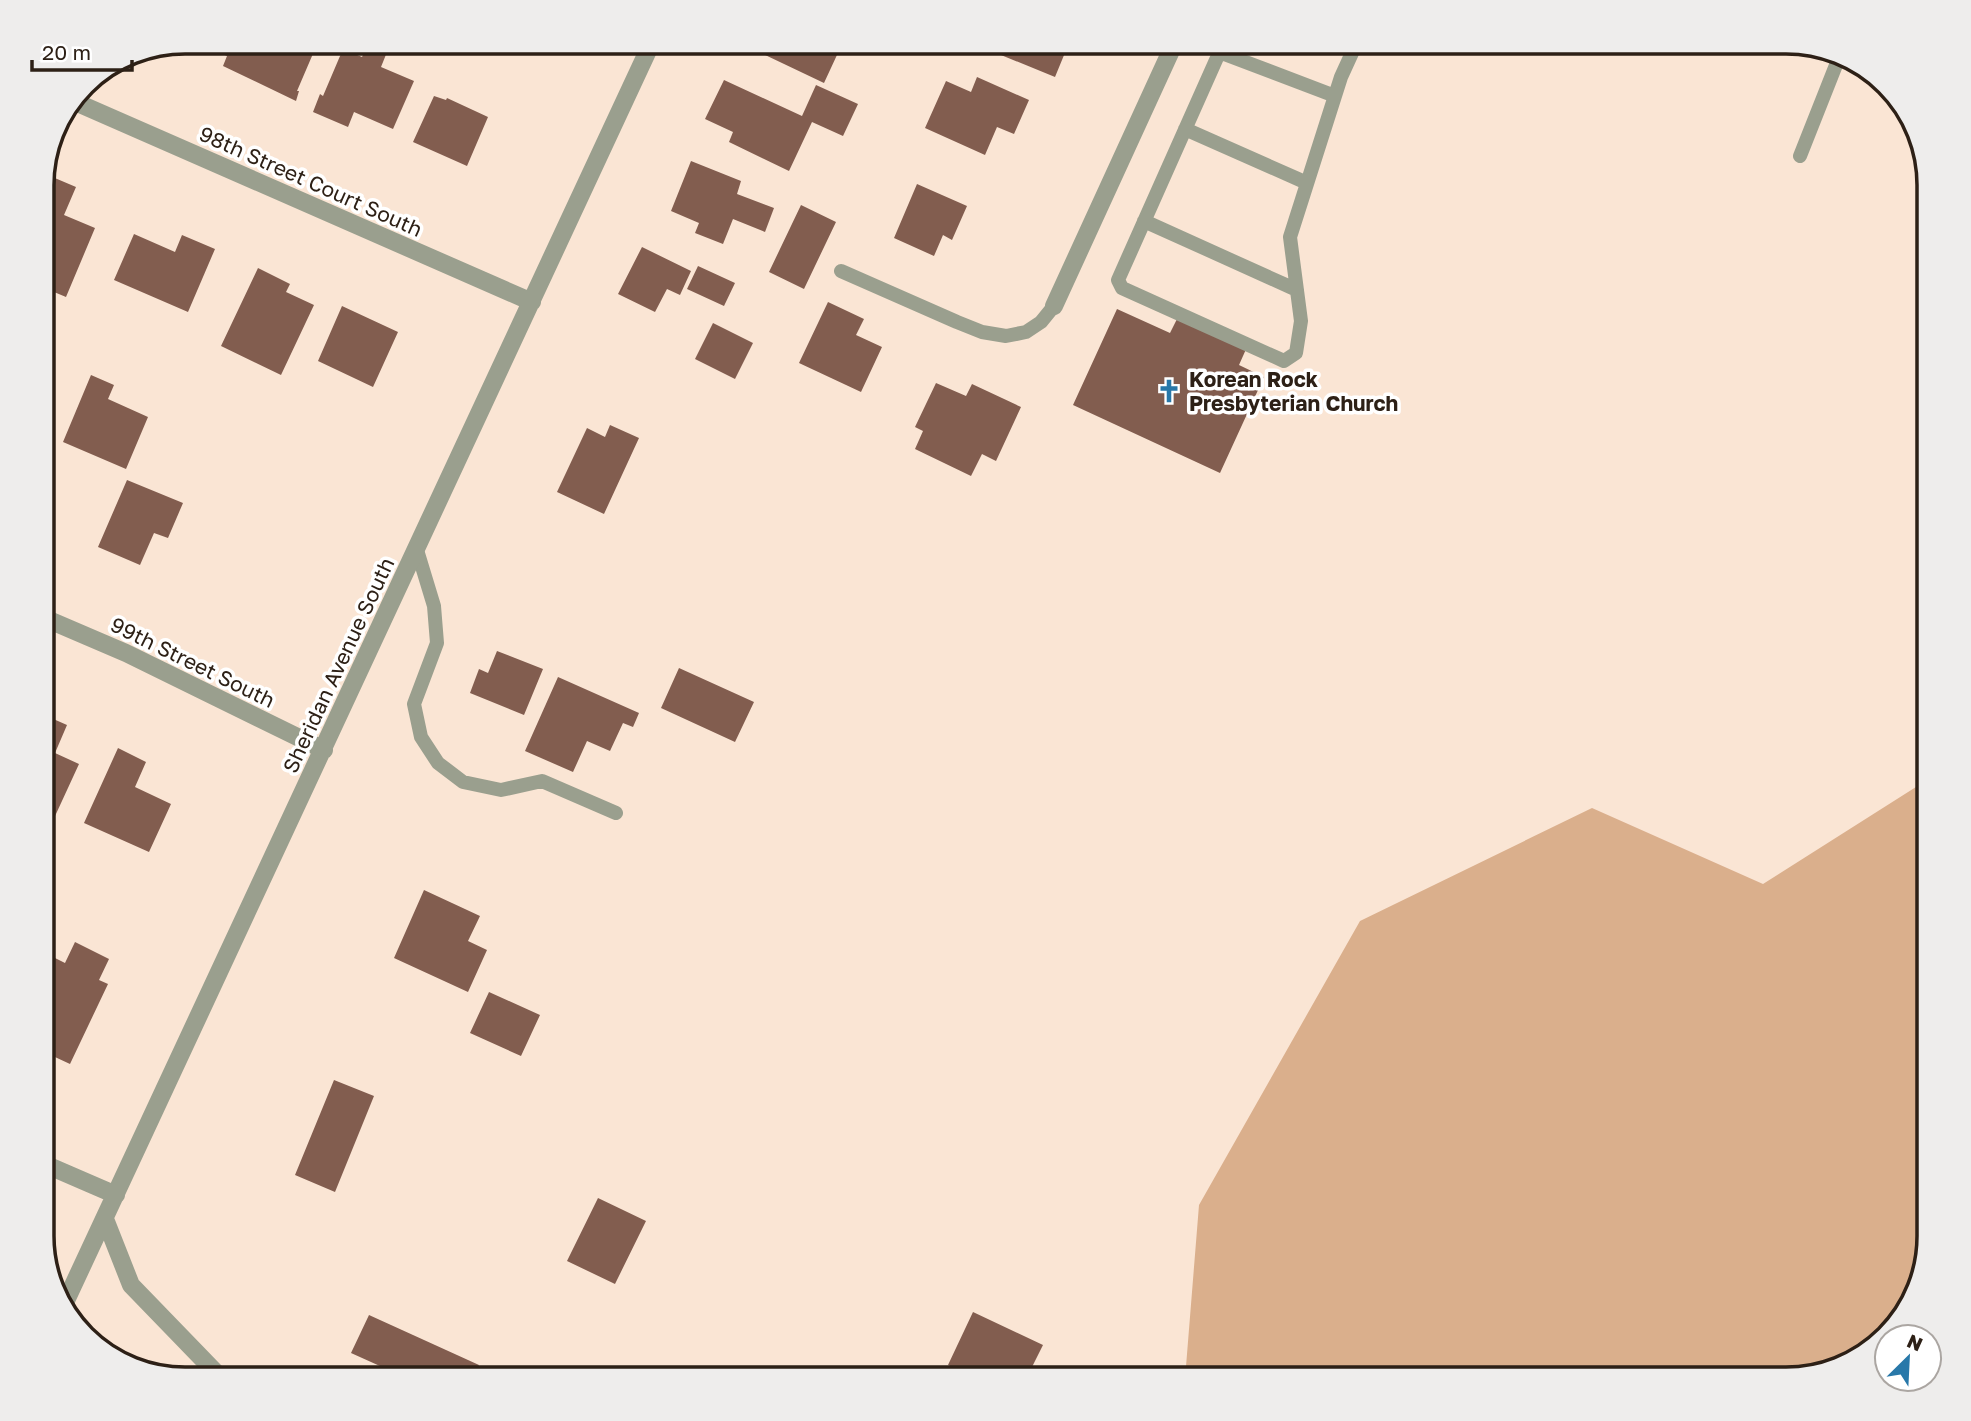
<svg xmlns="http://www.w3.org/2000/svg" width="1971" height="1421" font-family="'Golos Text',sans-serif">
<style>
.green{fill:#daaf8c}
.building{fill:#825d4f}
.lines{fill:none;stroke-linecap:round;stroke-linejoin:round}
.lane{stroke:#9a9f8e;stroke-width:14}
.street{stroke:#9a9f8e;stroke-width:18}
.labels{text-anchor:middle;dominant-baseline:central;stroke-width:7;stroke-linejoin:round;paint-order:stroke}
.street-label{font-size:21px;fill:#2d2016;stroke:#fff}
.poi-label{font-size:21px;font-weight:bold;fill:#2d2016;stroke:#fff;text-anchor:start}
.rim{fill:none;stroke:#2d2016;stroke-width:3.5}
</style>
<rect width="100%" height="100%" fill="#fae5d4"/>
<path class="green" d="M1927,780L1929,781V1236L1900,1323L1849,1364L1785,1379H1185L1199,1205L1360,921L1592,808L1763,884Z"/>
<path class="building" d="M211,42H318L297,91H299L296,101L223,66L227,56L209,48Z
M738,42H843L824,83Z
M986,42H1067L1069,43L1055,77L984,48Z
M368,44L387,52L381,67L414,81L393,129L354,112L348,127L313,112L320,94L323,96L343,49L362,57Z
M977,77L1029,100L1014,134L997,127L985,155L925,128L946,81L971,92Z
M724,80L802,116L816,85L858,104L843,136L812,122L789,171L729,142L733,132L705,119Z
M434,96L446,100L447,98L488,117L467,166L413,142Z
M691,161L741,181L737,194L774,208L765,232L733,219L723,244L695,233L699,223L671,211Z
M43,173L76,187L64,215L95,228L66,297L42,287Z
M917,184L967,206L952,240L943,235L934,256L894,238Z
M801,205L836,222L804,289L769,272Z
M134,234L175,252L182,235L215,249L188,312L114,280Z
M642,247L691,271L680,295L667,289L655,312L618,294Z
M698,266L735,283L724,306L687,289Z
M258,268L290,284L286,292L314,305L281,375L221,346Z
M828,302L864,319L856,335L882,347L861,392L799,363Z
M342,306L398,332L373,387L318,361Z
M1117,309L1170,333L1179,315L1247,347L1239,365L1264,377L1220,473L1073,405Z
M713,323L753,343L735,379L695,359Z
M91,375L114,385L108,399L148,417L126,469L63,442Z
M936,383L966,396L972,384L1021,407L996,461L982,454L971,476L915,449L923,431L915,427Z
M610,425L639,438L604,514L557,492L587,428L605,437Z
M127,480L183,503L168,538L154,533L140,565L98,547Z
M497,651L543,669L524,715L470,693L479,669L488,673Z
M679,668L754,702L735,742L661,708Z
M558,677L639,713L633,727L623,723L610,751L587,741L573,772L525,751Z
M42,714L67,725L55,753L79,764L50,827L42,823Z
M118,748L146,762L135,787L171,804L149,852L84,823Z
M424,890L480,916L468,941L487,950L468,992L394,958Z
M75,942L109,959L99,980L108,984L70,1064L42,1051V980L53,957L65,963Z
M489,992L540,1015L521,1056L470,1033Z
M334,1080L374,1096L335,1192L295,1175Z
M598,1198L646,1221L615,1284L567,1261Z
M973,1312L1043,1345L1026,1379H977L948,1365Z
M369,1315L479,1365L472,1379H387L391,1371L351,1353Z"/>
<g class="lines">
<path class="lane" d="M1224,42L1118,280L1122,288L1284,361L1296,353L1301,321L1290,237L1341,77L1357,42
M1219,52L1335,96
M1185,129L1307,183
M1800,156L1838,60
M1144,221L1297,290
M841,271L957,322L982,332L1006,336L1026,332L1041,322L1054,306
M417,550L434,606L437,643L414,704L421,737L438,763L463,782L501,790L542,781L616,813"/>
<path class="street" d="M73,101L532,302
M1054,306L1175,42
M42,617L126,653L324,750
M42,1163L116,1195
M105,1219L131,1285L222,1379
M63,1307L652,42"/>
</g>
<defs>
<g id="church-bare" transform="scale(1.89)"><path d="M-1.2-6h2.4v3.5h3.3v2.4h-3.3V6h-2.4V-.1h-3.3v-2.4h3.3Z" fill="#2878a9" stroke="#fff" stroke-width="2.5" paint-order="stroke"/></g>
</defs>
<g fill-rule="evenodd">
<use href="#church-bare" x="1169" y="391"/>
</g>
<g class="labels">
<g class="street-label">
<text transform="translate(311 181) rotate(24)">98th Street Court South</text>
<text transform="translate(193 662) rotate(26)">99th Street South</text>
<text transform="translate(338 665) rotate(-65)">Sheridan Avenue South</text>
</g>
<g class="poi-label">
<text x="1189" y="379">Korean Rock<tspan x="1189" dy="24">Presbyterian Church</tspan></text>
</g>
</g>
<path d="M0 0H1971V1421H0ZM185 54H1786A131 131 0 0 1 1917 185V1236A131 131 0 0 1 1786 1367H185A131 131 0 0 1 54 1236V185A131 131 0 0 1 185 54Z" fill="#eeedec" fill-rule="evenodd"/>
<path class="rim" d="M185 54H1786A131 131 0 0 1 1917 185V1236A131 131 0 0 1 1786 1367H185A131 131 0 0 1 54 1236V185A131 131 0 0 1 185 54Z"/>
<g transform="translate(1908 1358) rotate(24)"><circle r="33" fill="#ffffff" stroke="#aba6a2" stroke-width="2"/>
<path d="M0-5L12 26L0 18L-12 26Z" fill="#2878a9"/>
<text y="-10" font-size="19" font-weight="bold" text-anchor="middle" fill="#2d2016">N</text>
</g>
<path d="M32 60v10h100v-10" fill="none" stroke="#2d2016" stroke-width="3.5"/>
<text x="42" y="60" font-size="21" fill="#2d2016" stroke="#ffffff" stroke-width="5" paint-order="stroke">20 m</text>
</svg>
